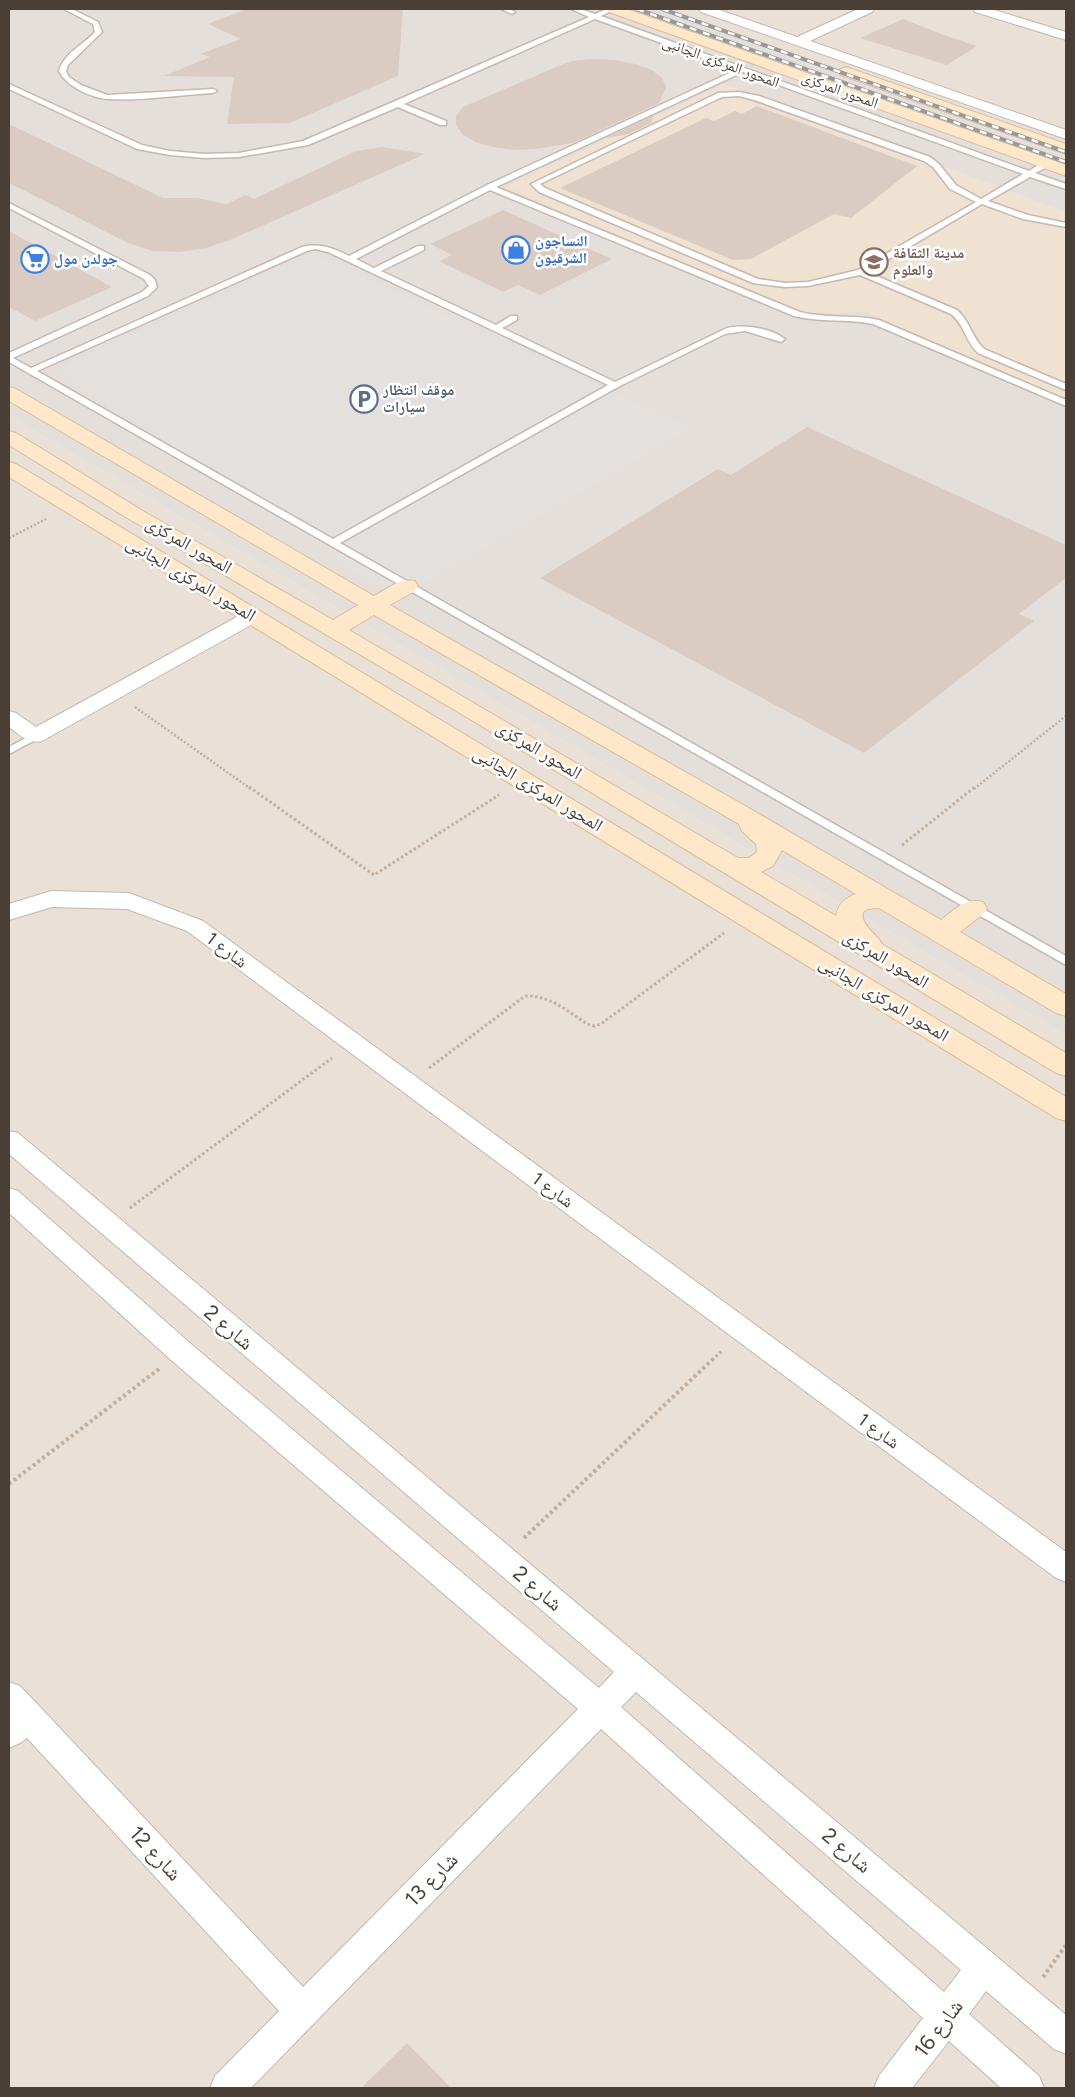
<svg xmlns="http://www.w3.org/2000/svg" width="1075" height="2097" font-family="Figtree,'Noto Naskh Arabic',sans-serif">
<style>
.residential{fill:#e9e0d8}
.industrial{fill:#e5dfdb}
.education{fill:#efe2d3}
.parking{fill:#e4e0de}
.building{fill:#daccc2}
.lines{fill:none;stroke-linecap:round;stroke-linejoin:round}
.lane-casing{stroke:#c4b8af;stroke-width:3}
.street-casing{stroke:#c4b8af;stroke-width:2}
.secondary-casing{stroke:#d9bd9b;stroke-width:2}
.path-far2{stroke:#c3ae9c;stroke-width:2.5;stroke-dasharray:2 2;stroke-linecap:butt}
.path-far1{stroke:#c3ae9c;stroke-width:3;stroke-dasharray:2.5 2.5;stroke-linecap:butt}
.path{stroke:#c3ae9c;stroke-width:4;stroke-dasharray:3 3;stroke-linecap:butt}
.lane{fill:#fff;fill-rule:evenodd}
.street{fill:#fff;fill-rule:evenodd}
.secondary{fill:#ffe8ca;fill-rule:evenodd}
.rail-casing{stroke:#989898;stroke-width:4}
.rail{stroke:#fff;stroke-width:2.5;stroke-dasharray:7;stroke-linecap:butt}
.labels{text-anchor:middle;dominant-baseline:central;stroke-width:5;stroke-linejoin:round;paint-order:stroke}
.far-street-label{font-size:15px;fill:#4a3f37;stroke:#fff}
.far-shop-label{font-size:15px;font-weight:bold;fill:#366cbe;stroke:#fff;text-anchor:start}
.far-education-label{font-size:15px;font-weight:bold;fill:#785e54;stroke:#fff;text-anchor:start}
.far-service-label{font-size:15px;font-weight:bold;fill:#4e5e75;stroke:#fff;text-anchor:start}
.street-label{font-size:18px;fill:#4a3f37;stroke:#fff}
.near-street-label{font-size:21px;fill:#4a3f37;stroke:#fff}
</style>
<rect width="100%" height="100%" fill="#f5f0ea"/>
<path class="residential" d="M658,9H1066V157Z
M9,416L1066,1035V2088H9Z"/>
<path class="industrial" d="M9,9H658L1066,157V1035L9,416Z"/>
<path class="education" d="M724,84L1066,212V398L931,343L866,312L803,313L505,187Z"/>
<path class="parking" d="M312,254L691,428L396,599L57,370L148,327Z"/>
<path class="building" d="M246,9H403L398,76L290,123L227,124L234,77L164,76L210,57L200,54L241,39L208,24Z
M903,19L944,35L977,46L947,65L860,38Z
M593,59L615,60L635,64L652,70L662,78L666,87L659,103L573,143L535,149L514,150L493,147L475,142L462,134L456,125V116L463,107L556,67L572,61Z
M757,106L917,166L851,218L834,214L751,259L733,260L560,188L706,118L714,121L735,111L742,114Z
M654,115L651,123L629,134L606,138Z
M9,124L163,198H197L226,204L246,195L254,199L356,151L383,147L425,154L230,240L206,248L180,252L153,251L128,243L9,183Z
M503,210L612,259L540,295L518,285L503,292L439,261L452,255L430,244Z
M9,231L112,287L35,321L9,307Z
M807,427L1066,545V578L1019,614L1034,621L864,753L540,578L718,469L731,475Z
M407,2043L451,2088H361Z"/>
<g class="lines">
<g class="lane-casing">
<path id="lane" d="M64,9H72L98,22L102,32L68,65L66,71L69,77L81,85L107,95L213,89L217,91L213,93C180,95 140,101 108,99C91,98 66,86 59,71C64,53 83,45 95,32L93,24Z
M501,9H509L515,12L512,14Z
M571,9H580L595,14L607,9H615L601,16L1029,171L1043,162H1049V166L1035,173L1066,184V189L1030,177L988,201L1028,215L1066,223V227L1023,219L982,204L867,272L957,310C970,321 972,338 984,349L1066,384V390L978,353C966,342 964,324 951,314L860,275L808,286L785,287L753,283L539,192L531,184L718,93L739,92L759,96L930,157L939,164L956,185L981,199L1023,174L743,72L496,187L800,312C826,319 853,314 879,320L1066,400V406L873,324C847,318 820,323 794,316L490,190L356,259L374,268L418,246H424V250L381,271L496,325L511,316H517V320L502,328L615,382L727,328C744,324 771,328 785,339L781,342L745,331L725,334L618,387L340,543L1066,956V965L9,362V353L142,292L149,286L144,279L9,208V203L150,275L155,280L157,287L148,296L13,358L31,368L302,247C320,243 333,248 349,256L487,185L736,70L595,19L404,104L446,121V125H440L398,107L308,145L239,157L204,158L170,155L137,149L9,89V84L142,145L170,151L204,154L239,153L303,141L589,17ZM739,96L754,100L924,161L933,167L950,189L976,202L858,270L808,282L785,283L758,279L545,188L540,184L722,97ZM315,249L328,252L608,385L333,539L37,371L307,251Z
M35,733L40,736L39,738L9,754V747Z"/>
</g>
<g class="street-casing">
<path id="street" d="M699,9H717L797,37L858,9H874L872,12L810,41L1066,130V139L701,12Z
M973,9H991L1066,32V40L975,12Z
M253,610L260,612L263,616L260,620L42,741C28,744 20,735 9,727V711L16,713L36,727L246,612Z
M51,891L129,893L203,921L1066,1552V1582L1056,1578L187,931L127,909L52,907L9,920V904Z
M9,1131L18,1133L1066,2015V2054L1054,2049L986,1991L969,2014L1039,2076L1044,2088H1001L949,2041L912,2088H874L879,2076L923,2018L601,1729L251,2088H210L215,2076L279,2011L27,1738L20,1743L9,1748V1682L20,1686L40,1707L303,1987L578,1709L171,1360L9,1213V1188L18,1191L191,1344L599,1688L614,1672L9,1154ZM636,1692L961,1970L944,1992L621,1707Z"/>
</g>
<g class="secondary-casing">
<path id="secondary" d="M607,9H627L1066,165V176L609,12Z
M846,67L1066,144V154L841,75L838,72L841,69Z
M9,387L16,389L374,596C387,589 399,578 415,581L418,586L415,591L390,605L747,807L941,920C954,910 965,897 983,902L987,908L983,914L960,932L1066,994V1016L1056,1013L879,908L868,909L863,912C860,925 876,933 882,944L1066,1053V1076L1056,1073L463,715L129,519L9,445V431L16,433L143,511L333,620L358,605L9,401ZM374,615L739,824L742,831L756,844L757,852L749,858H738L349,630ZM782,850L856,894C845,898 838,904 836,916L761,872L773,866Z
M9,462L16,464L1066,1097V1121L1056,1118L9,477Z"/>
</g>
<path class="path-far2" d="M9,538L46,519
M135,707L251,789
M974,789L1066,716"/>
<path class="path-far1" d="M249,787L374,875L499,795
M902,845L975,787
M429,1068L525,996C550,995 567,1011 587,1024L594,1026L601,1024L724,933
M130,1208L332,1058
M712,1360L723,1350"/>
<path class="path" d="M9,1484L159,1369
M524,1538L713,1359
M1043,1977L1066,1945"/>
<use href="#lane" class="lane"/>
<use href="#street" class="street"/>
<use href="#secondary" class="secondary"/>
<g class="rail-casing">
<path id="rail" d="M637,9L1066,162
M662,9L1066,152"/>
</g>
<use href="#rail" class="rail"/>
</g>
<defs>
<g id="shop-ring" transform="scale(1.4375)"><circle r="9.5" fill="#fff" stroke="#3f7fe0" stroke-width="1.5"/><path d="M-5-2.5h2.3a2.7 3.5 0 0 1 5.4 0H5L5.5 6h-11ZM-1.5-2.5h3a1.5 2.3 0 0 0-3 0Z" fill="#3f7fe0"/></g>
<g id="supermarket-ring" transform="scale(1.4375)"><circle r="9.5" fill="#fff" stroke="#3f7fe0" stroke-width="1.5"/><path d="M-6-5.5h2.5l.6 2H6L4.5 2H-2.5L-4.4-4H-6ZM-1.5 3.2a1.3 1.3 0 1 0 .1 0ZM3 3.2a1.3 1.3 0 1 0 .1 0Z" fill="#3f7fe0"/></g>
<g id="university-ring" transform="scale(1.4375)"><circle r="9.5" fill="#fff" stroke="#8d6e63" stroke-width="1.5"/><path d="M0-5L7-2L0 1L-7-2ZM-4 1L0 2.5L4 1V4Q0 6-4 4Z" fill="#8d6e63"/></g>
<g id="parking-ring" transform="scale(1.4375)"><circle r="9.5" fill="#fff" stroke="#5c6f8a" stroke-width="1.5"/><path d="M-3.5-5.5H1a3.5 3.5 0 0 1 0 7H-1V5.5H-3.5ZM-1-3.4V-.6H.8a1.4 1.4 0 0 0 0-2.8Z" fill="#5c6f8a"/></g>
</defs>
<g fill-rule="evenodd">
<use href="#shop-ring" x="516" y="250"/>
<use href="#supermarket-ring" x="35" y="259"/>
<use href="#university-ring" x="874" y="262"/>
<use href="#parking-ring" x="364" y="399"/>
</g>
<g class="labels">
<g class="far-street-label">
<text transform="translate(721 62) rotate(20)">المحور المركزى الجانبى</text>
<text transform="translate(840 90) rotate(20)">المحور المركزى</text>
</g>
<g class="far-shop-label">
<text x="535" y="241">النساجون<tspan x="535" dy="17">الشرقيون</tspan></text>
<text x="54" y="259">جولدن مول</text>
</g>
<g class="far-education-label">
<text x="893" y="253">مدينة الثقافة<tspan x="893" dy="17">والعلوم</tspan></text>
</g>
<g class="far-service-label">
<text x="383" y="390">موقف انتظار<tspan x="383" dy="17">سيارات</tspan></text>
</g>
<g class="street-label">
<text transform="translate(189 545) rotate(30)">المحور المركزى</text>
<text transform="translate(191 579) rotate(31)">المحور المركزى الجانبى</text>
<text transform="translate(539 750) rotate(31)">المحور المركزى</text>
<text transform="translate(538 789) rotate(31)">المحور المركزى الجانبى</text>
<text transform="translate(227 950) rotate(37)">شارع 1</text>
<text transform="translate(886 959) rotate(31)">المحور المركزى</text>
<text transform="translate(884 999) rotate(31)">المحور المركزى الجانبى</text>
<text transform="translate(553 1190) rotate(36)">شارع 1</text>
<text transform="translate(879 1431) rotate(36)">شارع 1</text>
</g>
<g class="near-street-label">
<text transform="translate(229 1327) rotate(40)">شارع 2</text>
<text transform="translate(538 1588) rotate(40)">شارع 2</text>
<text transform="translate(847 1850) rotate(40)">شارع 2</text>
<text transform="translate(156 1853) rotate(47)">شارع 12</text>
<text transform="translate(431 1879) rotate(-46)">شارع 13</text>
<text transform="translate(938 2028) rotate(-53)">شارع 16</text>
</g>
</g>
<rect width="1075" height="2097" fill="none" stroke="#4a3f37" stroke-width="20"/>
</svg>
